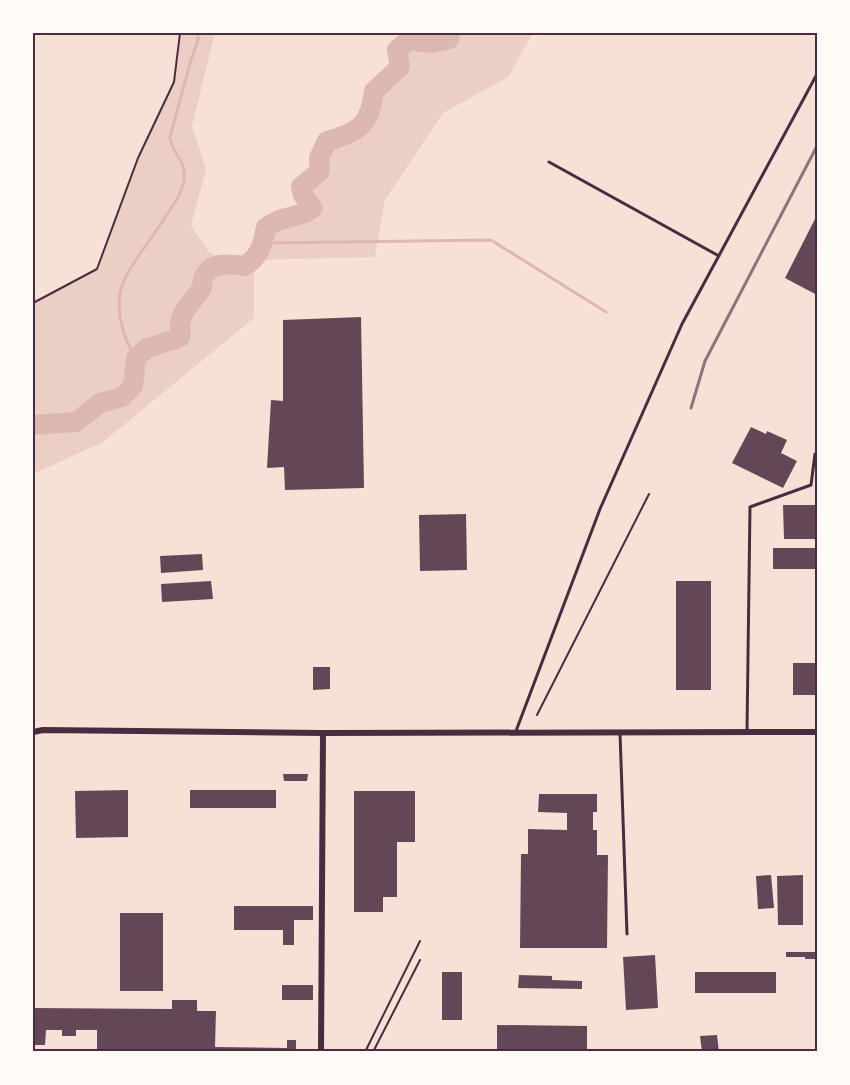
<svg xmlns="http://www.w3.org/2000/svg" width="850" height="1085" font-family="'Archivo Narrow',sans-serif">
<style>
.green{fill:#ebcfc5}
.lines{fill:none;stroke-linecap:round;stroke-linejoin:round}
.stream{stroke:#dcb8b0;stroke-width:3}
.river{stroke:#dcb8b0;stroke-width:20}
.building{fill:#644757}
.path{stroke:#4a2c40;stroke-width:2}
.service{stroke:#4a2c40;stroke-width:3}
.minor{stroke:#4a2c40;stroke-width:6}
.rail{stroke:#8f747c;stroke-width:3}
.neatline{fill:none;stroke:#4a2c40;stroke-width:2}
</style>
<rect width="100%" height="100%" fill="#f7e1d7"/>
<path class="green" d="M180,33H215L192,126L206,169L191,226L209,252L231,264L245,266C260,256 263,244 266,227L279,220L305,213L313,209L303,195L301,187L320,171L319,158L327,141C359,132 370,125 374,91L400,67L397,50L409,40L432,43L449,39L450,33H533L508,77L443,113L385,200L375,257L254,260V318L103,442L33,474V303L97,269L138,158L174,82Z"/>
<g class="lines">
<path class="stream" d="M263,243L491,240L606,312
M136,358C122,337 114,307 123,283C126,273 134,264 139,255C149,241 159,227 168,213C175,202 182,193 184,180C187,159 171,154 170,137L191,60L198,40V33"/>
<path class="river" d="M33,425L76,422L100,403L122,397L133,386L136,358L147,348L173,340L180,337C182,331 179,328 180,323C182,309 196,299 202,287C203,284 202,280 204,277C211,261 231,264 245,266C260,256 263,244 266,227L279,220L305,213L313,208L303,195L301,187L320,171L319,158L327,141C359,132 370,125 374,91L400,67L397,50L409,40L432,43L449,39L450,33"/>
</g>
<path class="building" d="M817,215V295L785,278Z
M361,317L364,488L285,490L284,467L267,468L271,400L283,401V320Z
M751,427L766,434L767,431L787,440L781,453L797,461L783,488L732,463Z
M783,505H817V539H784Z
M466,514L467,570L420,571L419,515Z
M773,548H817V569H773Z
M202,554L203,570L161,573L160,556Z
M211,581L213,599L162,602L161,584Z
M676,581H711V690H676Z
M793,663H817V695H793Z
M313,667H330V689L313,690Z
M283,774H308L307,781H284Z
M128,790V837L76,838L75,791Z
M190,790H276V808H190Z
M354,791H415V842H397V897H383V912H354Z
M539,794H597V812H593V830H597V855H608L607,948H520L521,854H528V829L567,830V813L538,812Z
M771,875L774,908L758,909L756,876Z
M803,875V925H778L777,876Z
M234,906H313V920H294V945H283V930H234Z
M120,913H163V991H120Z
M786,952H817V959H805V957H786Z
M655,955L658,1008L626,1010L623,957Z
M442,972H462V1020H442Z
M695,972H776V993H695Z
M519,975L552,976V980L582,981V989L518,988Z
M282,985H313V1000H282Z
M172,1000H197V1011H216L215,1047L287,1048V1040H296V1052H171V1051L148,1050V1052H125V1050H97V1030H76V1036H62V1030H46L45,1045H33V1008L172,1009Z
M497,1025L587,1026V1052H497Z
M717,1035L719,1052H702L700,1036Z"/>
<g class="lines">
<path class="path" d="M33,303L97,269L138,158L174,82L180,33
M537,715L649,494
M365,1052L420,941
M373,1052L420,960"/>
<path class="service" d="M549,162L719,256
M516,731L600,509L682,324L817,74
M747,731L750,507L811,485L815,454
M620,733L627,934"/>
<path class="minor" d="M33,732L43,730L323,733L817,732
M321,1052L323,733"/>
<path class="rail" d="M691,408L705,361L817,146"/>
</g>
<rect width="850" height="1085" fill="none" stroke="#fffaf5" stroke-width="69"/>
<rect x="34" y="34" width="782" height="1016" class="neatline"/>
</svg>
